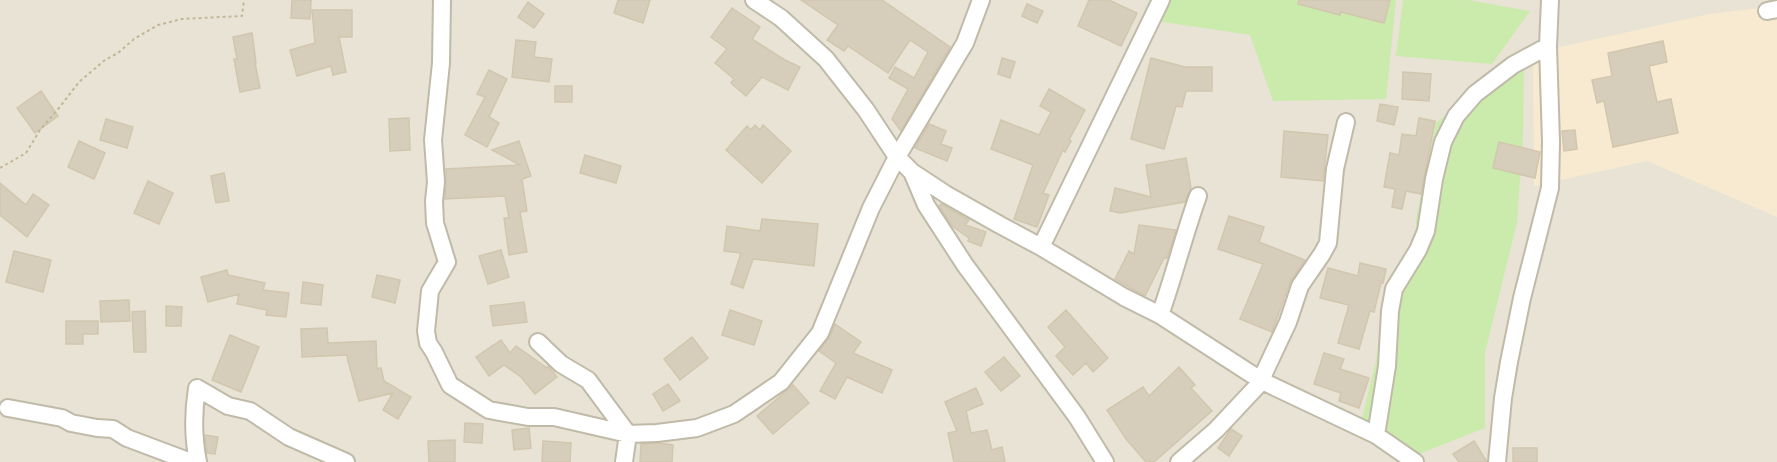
<svg xmlns="http://www.w3.org/2000/svg" width="1777" height="462" font-family="Jost,sans-serif">
<style>
.residential{fill:#e8e3d4}
.commercial{fill:#f7ead0}
.green{fill:#caebac}
.building{fill:#d6cebb;stroke:#d2c6ae;stroke-width:1.5}
.lines{fill:none;stroke-linecap:round;stroke-linejoin:round}
.minor-casing{stroke:#c0baa8;stroke-width:20}
.path{stroke:#c3b798;stroke-width:2;stroke-dasharray:3 3;stroke-linecap:butt}
.minor{stroke:#fff;stroke-width:16}
</style>
<rect width="100%" height="100%" fill="#f4f1e6"/>
<path class="residential" d="M0,0H1777V462H0Z"/>
<path class="commercial" d="M1777,6V217L1647,161L1534,186L1533,53L1709,14Z"/>
<path class="green" d="M1157,0H1396L1386,99L1273,101L1250,35L1150,20Z
M1403,0H1468L1530,11L1492,64L1396,56Z
M1524,63L1523,137L1517,222L1485,353V428L1419,454L1361,423L1376,361L1385,291L1416,257V219L1436,123L1482,86Z"/>
<path class="building" d="M292,0H311L310,19L291,18Z
M618,0H650L643,23L614,13Z
M801,0H882L950,47L901,131L892,119L908,89L889,78L895,67L914,78L928,52L910,40L888,73L848,46L844,51L827,40L838,25Z
M1089,0H1109L1137,13L1121,46L1078,26Z
M1299,0H1390L1384,23L1341,12L1340,15L1298,4Z
M528,2L544,14L534,28L518,17Z
M1027,4L1043,11L1037,23L1022,16Z
M732,8L760,27L752,39L785,60L800,67L788,90L762,77L746,96L731,83L734,79L715,63L727,49L711,37Z
M312,10H352V37H339L346,72L333,75L331,66L297,76L290,50L315,43Z
M252,33L254,47L256,63H255L260,88L240,92L234,59H237L233,37Z
M516,40L536,42L534,57L552,59L549,82L512,77Z
M1663,41L1667,62L1649,66L1657,102L1671,99L1678,133L1613,147L1604,101L1597,103L1592,80L1612,76L1608,53Z
M1002,58L1015,62L1010,78L998,74Z
M1151,58L1185,67H1212V91H1186L1182,107L1176,106L1164,149L1131,139Z
M489,70L507,79L489,117L499,123L487,147L465,135L485,97L477,94Z
M1403,72L1431,74L1429,101L1402,99Z
M555,86H572V102H555Z
M1049,89L1085,110L1069,140L1071,141L1065,152L1063,150L1043,193L1049,195L1037,227L1014,219L1033,165L991,149L1001,120L1039,135L1051,112L1040,106Z
M41,91L58,116L35,133L17,108Z
M1380,104L1398,107L1394,125L1377,121Z
M409,118L410,150L390,151L389,119Z
M1419,118L1435,121L1421,194L1406,191L1402,209L1392,207L1395,189L1384,187L1390,153L1399,155L1402,134L1416,136Z
M106,119L133,127L127,148L100,140Z
M929,124L946,131L941,144L952,148L947,161L915,148Z
M755,125L760,130L763,125L791,151L762,183L726,150L747,126L751,130Z
M1575,130L1577,149L1564,151L1562,131Z
M1284,131L1328,135L1323,181L1281,177Z
M79,141L105,153L94,179L68,167Z
M519,141L531,176L522,179L527,211L520,212L527,252L509,255L504,218H509L505,196L445,199L446,183V169L520,165L492,150Z
M1499,142L1540,152L1535,178L1493,168Z
M585,155L621,166L616,183L580,173Z
M1186,158L1191,188L1185,202L1120,213L1110,211L1115,188L1151,197L1146,165Z
M224,173L229,201L216,203L211,176Z
M148,181L173,193L159,224L134,213Z
M0,183L26,205L33,194L49,205L27,237L0,215Z
M941,204L969,220L965,225L986,232L981,246L968,241L969,238L952,226L939,206Z
M1229,216L1264,227L1259,242L1305,260L1290,282L1272,332L1240,319L1263,264L1218,249Z
M762,219L818,224L814,266L753,259L743,288L731,284L741,253L724,251L727,226L760,231Z
M1139,225L1176,230L1167,258H1164L1145,296L1115,279L1129,251L1134,254Z
M501,250L509,277L488,284L479,256Z
M14,251L51,260L43,292L6,282Z
M1360,263L1386,269L1383,283H1381L1374,312L1370,311L1359,349L1338,343L1349,305L1320,298L1328,268L1358,276Z
M227,270L228,275L265,283L263,290L289,293L286,317L266,315L267,310L237,304L239,294L208,302L201,277Z
M377,275L400,280L395,303L372,297Z
M303,282L323,285L321,305L301,303Z
M129,300L130,321L101,322L100,301Z
M524,302L527,322L493,326L490,306Z
M166,306L182,307L181,326H166Z
M730,310L762,321L754,345L722,335Z
M1066,310L1108,358L1093,372L1086,363L1073,375L1056,356L1065,347L1048,327Z
M145,311L146,352H134L132,312Z
M66,321H98V334H83V344H66Z
M835,324L861,342L853,353L892,370L882,393L847,377L835,399L820,391L836,363L819,351L830,337Z
M327,328L328,343L376,341L377,369L381,368L384,381L411,397L398,419L383,410L393,393L359,401L348,361L347,355L302,357L301,329Z
M230,335L259,347L241,392L212,380Z
M692,337L708,358L680,380L664,359Z
M501,340L510,353L516,346L547,368L548,366L557,377L535,394L521,377L504,365L489,376L476,357Z
M1324,353L1344,359L1340,369L1369,378L1359,408L1339,401L1341,393L1314,384Z
M1004,357L1020,376L1001,391L985,372Z
M1179,367L1195,385L1191,388L1212,411L1154,462H1146L1126,439L1107,410L1143,387L1149,396Z
M668,384L680,401L663,411L653,394Z
M793,385L809,403L773,434L757,416Z
M976,388L983,404L966,411L971,433L987,430L992,450L1002,447L1005,462H954L948,433L957,431L945,402Z
M465,423L483,424L482,443L464,442Z
M529,428L531,448L514,450L512,430Z
M1231,429L1242,436L1229,456L1218,448Z
M205,435L218,437L215,454L207,453Z
M455,440V462H429L428,441Z
M543,441L571,443L570,462H542Z
M1474,441L1487,462H1459L1453,454Z
M659,443L673,445L672,462H640L641,444Z
M1513,448H1537V462H1513Z"/>
<g class="lines">
<g class="minor-casing">
<path id="minor" d="M442,0L441,63L433,140L436,182L434,201L435,223L447,262L430,291L426,331L428,343L434,352L450,385L489,410L528,417H554L628,434L657,433L697,428L734,414L781,382L820,333L871,208L897,157L965,43L981,0
M754,0L781,18L826,59L866,110L897,157L912,172L947,195L1000,225L1041,247L1124,297L1160,315L1262,381L1376,435L1415,462
M1767,11L1777,9
M912,172L926,205L965,265L1077,417L1105,462
M1041,247L1161,0
M1160,315C1174,276 1184,235 1198,196
M538,342L561,364L588,380L628,434L624,462
M8,408L62,418L71,423L97,428L113,429L127,438L191,462
M1376,435L1387,366L1390,311L1394,289L1418,250L1426,231L1434,179L1443,142L1456,116L1475,94L1513,65L1548,46L1550,0
M198,462C193,437 193,413 197,388L228,406L250,411L289,437L346,462
M1179,462L1216,430L1262,381L1265,371L1288,322L1300,286L1322,254L1328,243L1335,169L1346,122
M1497,462L1503,398L1509,362L1522,298L1550,188L1551,142L1548,46"/>
</g>
<path class="path" d="M0,168L26,153L40,130L59,108L79,82L105,60L118,53L134,39L158,25L182,19L242,16L244,0"/>
<use href="#minor" class="minor"/>
</g>
</svg>
